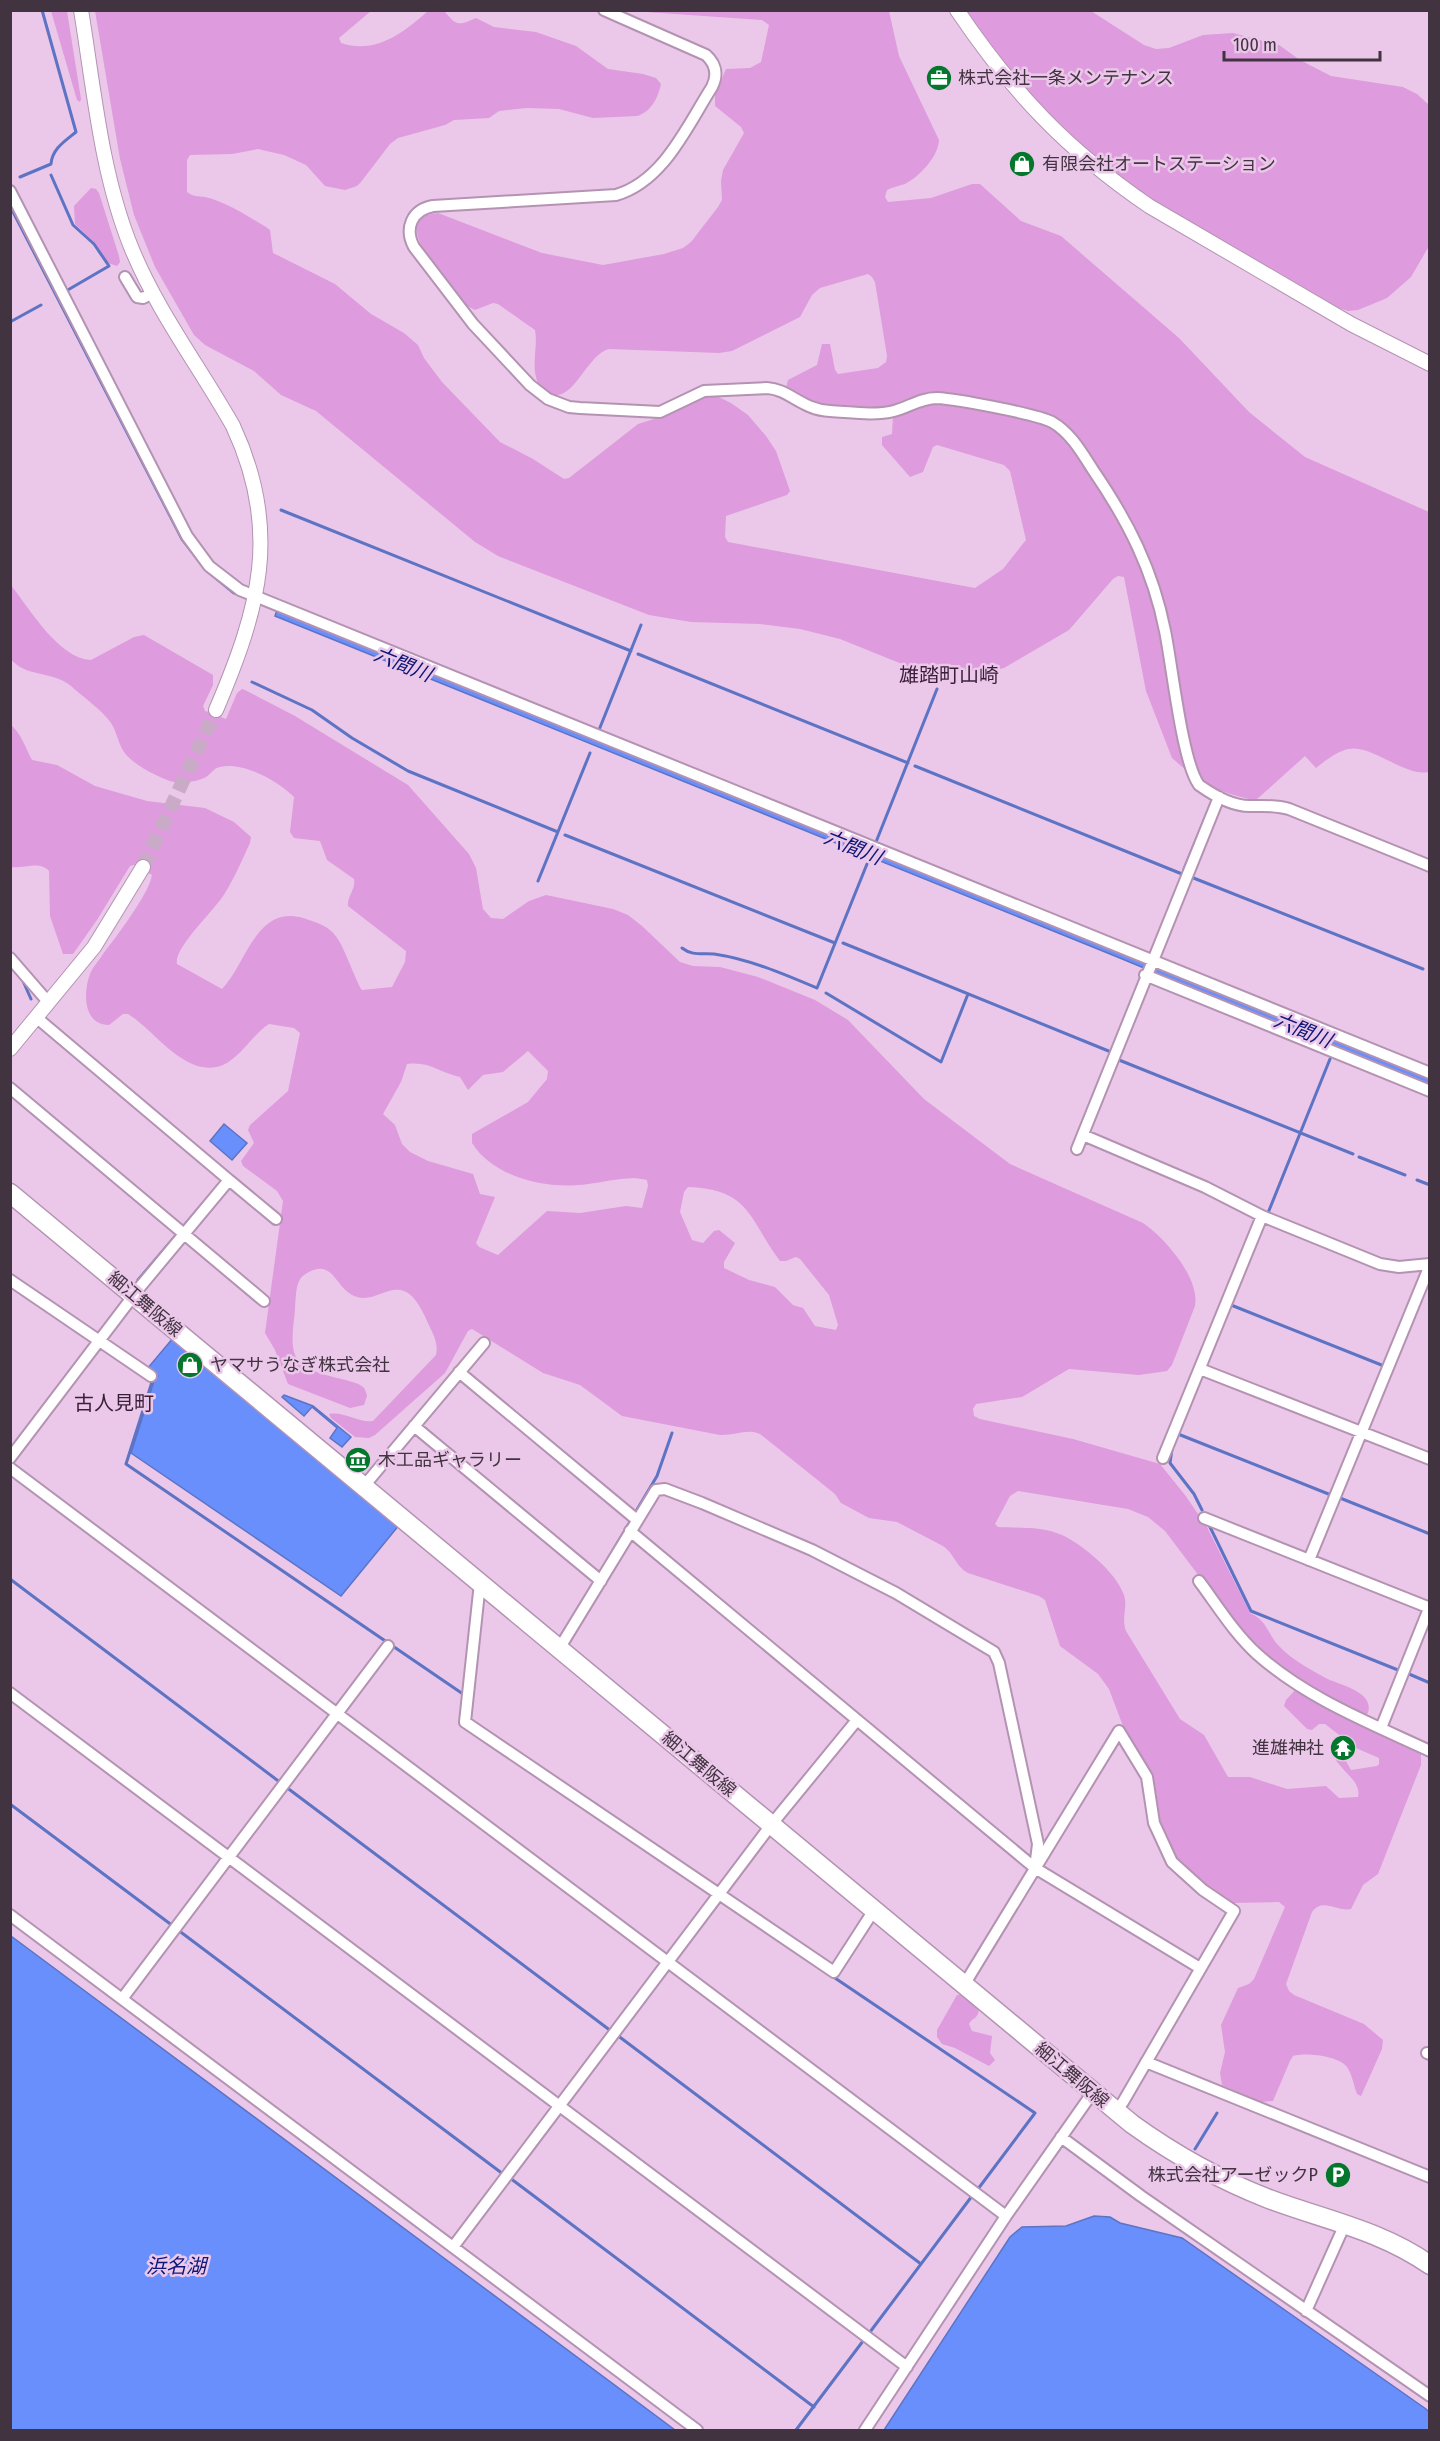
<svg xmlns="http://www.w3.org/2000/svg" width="1440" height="2441" font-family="'Fira Sans Condensed','Noto Sans JP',sans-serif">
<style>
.green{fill:#de9bdd;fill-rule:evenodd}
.water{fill:#698ffc;stroke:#5d73c4;stroke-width:1.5}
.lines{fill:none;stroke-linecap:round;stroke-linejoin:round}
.stream{stroke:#5d73c4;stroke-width:3}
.tertiary-tunnel{stroke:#c9aac7;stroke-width:14;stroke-dasharray:14 7;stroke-linecap:butt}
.minor-casing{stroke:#b493b2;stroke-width:14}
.tertiary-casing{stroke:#b493b2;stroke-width:16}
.primary-casing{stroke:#b493b2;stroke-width:21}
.minor{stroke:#fff;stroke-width:10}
.tertiary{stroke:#fff;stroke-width:14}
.primary{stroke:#fff;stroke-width:18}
.labels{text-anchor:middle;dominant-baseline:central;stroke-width:5;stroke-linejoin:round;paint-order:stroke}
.poi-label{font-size:18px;fill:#413340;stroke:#ebc8e9;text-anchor:start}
.street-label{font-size:18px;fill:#413340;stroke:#ebc8e9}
.water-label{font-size:20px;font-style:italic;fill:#0d1676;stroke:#ebc8e9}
.neighbourhood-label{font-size:20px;fill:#391e38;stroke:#ebc8e9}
</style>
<rect width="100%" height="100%" fill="#ebc8e9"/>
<path class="green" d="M51,11H67L81,99L80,102L77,100Z
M95,11H371L339,38L341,43C376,55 404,32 428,11H444C457,26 458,26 476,18L494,27L536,32L576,46L608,69L643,74L656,78L661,84C658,98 651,112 637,116L593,118L559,109L526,108L499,111L489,118L454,120L445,125L398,138L390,144L361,182L357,186L345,190L325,186L306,165L284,155L258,149L232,154L190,155L187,160V192C193,197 198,196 205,197C227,202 247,216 266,227L270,230L273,253L335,284L371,314L404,333L418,345L424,358L442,382L500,442L533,459L564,479L569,478L638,424L670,414L693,401L712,394L731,403L748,415L766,436L776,451L790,491L787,495L726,516L725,537L728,542L975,588L1003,569L1026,540L1010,471L1004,465L937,445L933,447L923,472L910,477L882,445V437L892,434L893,415L918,405L940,402L1034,419L1062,433L1114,506L1151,584L1187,771L1172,758L1146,691L1124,577L1118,576L1113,579L1069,630L1004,668L991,671H932L912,668L840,639L800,629L760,624L691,622L649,615L498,556L475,542L316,411L281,395L254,371L205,345L194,335L155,267L134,215L120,159Z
M631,11H889L899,56L939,140C938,157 920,176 905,184C899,186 893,187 887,190L885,197L888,202L931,198L972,184H980L1021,221L1061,236L1179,338L1249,412L1305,457L1429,512V772C1405,777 1371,744 1349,749C1337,751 1325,761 1316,768L1305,756L1256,800C1241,798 1209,789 1199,777C1196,772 1195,765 1193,759L1157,582L1066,428L941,395L890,408H827L793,394L786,388L788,380L817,365L822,344H830L835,370L838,374L878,368L886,362L887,356L875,282L872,277L868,274L820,288L812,295L800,317L732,351L719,353L609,349C586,354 572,409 546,392C541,388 537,383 536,377C532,362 538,345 535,330L498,304L493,303L475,310L465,305C451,288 383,217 438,213L542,253L603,265L664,254L683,248L691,242L718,207L722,200L721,181L723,170L744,133L741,127L715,106V95L726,69L750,68L761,62L769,25L762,20Z
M967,11H1091L1144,45L1156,49L1169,48L1203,35L1233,33L1279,45L1300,60L1331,76L1403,87L1417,94L1429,105V246L1411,277L1387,298L1358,310L1348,311L1339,308L1153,200L1101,163L1032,97L991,47Z
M91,188L96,189L99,193L119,256L120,262L117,266L108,263L95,243L75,224L74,206Z
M10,584C29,608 59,659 91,660L134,637L144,635L213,675V685L203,706L205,711L226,719L237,693L242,689L245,690L295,716L408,785L469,854L476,868L483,909L491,918L503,919L529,901L546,895L613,909L628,915L642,926L680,962L693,966L720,967L758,977L815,1000L848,1020L924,1099L1010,1164L1143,1223C1165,1238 1200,1278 1195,1306L1172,1365L1167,1371L1139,1375L1069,1369L1022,1397L976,1404L973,1409L974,1416L980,1419L1073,1439L1160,1464L1185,1495L1207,1527L1250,1613C1268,1621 1267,1634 1280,1647C1291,1659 1308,1668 1322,1676C1336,1685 1375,1690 1368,1713L1364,1716C1322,1694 1279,1673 1246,1638L1165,1531L1148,1517L1128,1509L1018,1491L1010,1496L995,1524L998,1527C1018,1528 1043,1526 1062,1535C1083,1545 1116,1572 1124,1595C1128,1607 1121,1618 1126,1631L1180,1719L1204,1735L1228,1777H1250L1287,1789L1326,1786L1339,1798L1358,1797C1362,1780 1338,1770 1334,1755L1336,1753L1342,1754L1351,1770L1377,1766L1379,1764V1758L1356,1748L1325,1724H1319L1312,1730L1307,1729L1284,1706L1286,1700L1296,1689L1421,1754V1765L1378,1874L1363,1885L1351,1909C1336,1912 1323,1897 1312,1912L1286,1984L1289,1991L1294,1995L1364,2024L1383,2040L1382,2049L1361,2096L1357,2094C1354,2086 1352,2074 1347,2067C1339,2056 1306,2052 1293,2056L1290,2061L1273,2101L1261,2102L1222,2085L1220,2073L1225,2052L1221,2025L1238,1988L1249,1984L1254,1979L1285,1907L1279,1902L1230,1903L1205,1887L1176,1860L1157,1816L1109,1689L1098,1674L1060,1646L1045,1600L1039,1596L968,1573C956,1567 954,1553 943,1546L897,1522L869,1518L841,1503L835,1494L760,1434C747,1428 734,1436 720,1435L622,1416L580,1385L543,1373L472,1329L468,1331L445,1373L375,1435L369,1438L355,1437L331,1418L329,1414C344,1411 358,1423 373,1421L436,1355C439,1343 432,1332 427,1321C401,1260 380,1310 352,1295C334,1285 332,1256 304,1275C295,1281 296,1299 295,1309C294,1323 290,1342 295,1355C304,1378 355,1377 364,1388C365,1389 367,1395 367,1396L364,1405L350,1408L288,1384L275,1350L265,1333L283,1201L277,1191L243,1166L241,1161L254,1143L248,1130L250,1125L288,1091L300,1033L294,1028L269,1024C252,1035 241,1057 223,1065C186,1080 155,1030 128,1014H123L109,1025C83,1025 83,992 90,974C93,966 99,961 103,954C116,937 149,894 152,875L134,865L130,866L97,920L73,954H63L50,916L49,871C39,860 24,869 11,867V725C22,735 25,747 32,760L57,765L95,786L147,801L205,808L234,822L251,837L250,843C242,860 235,877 225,893C216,909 173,948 177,964L222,989C247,964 256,902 306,919C321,924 331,927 339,941C345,950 359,988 362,990L392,987L405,962L406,951L348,906C347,896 356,889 354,879L327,860L320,841L294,838L290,832L294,797C279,781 242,761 220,767C214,768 211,774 206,777C197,782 180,784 170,781C156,776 132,764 124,752C118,743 117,732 111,723C101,709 83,697 71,686C52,670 25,678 10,658ZM528,1051L548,1071L547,1079L528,1102L472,1134V1143C494,1178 548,1190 588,1184C607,1182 628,1175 647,1180L648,1186L642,1208L626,1206L580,1213L547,1211L498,1255L479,1247L476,1243L495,1197L480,1194L473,1174L428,1161L410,1152L402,1144L395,1125L383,1114L401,1082L407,1064C430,1061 440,1073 460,1077L468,1090L483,1075L503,1072ZM688,1187C751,1189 749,1220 780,1261H786L796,1257L800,1259L829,1295L838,1325L836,1330L815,1326L803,1308L793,1305L775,1287L749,1280L724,1268V1262L735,1243L719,1230L714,1231L703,1243L692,1240L680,1212L684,1192Z
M962,1994C969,1998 985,2007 976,2017C974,2019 971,2020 969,2024L972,2031L992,2036L990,2053L995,2060L989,2066L955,2048L942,2044L937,2037V2030L957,1995Z"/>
<path class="water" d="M277,610L1429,1077V1086L1115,956L275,616Z
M224,1124L247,1143L232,1160L210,1141Z
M173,1338L400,1524L341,1596L131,1453L154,1381L158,1376L147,1369Z
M284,1395L313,1406L351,1437L342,1447L330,1438L337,1428L312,1407L304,1416L282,1397Z
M11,1936L675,2430H11Z
M1094,2216L1110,2217L1120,2223L1182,2238L1426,2409L1429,2412V2430H884L1010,2237L1022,2227L1066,2226Z"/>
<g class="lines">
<path class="stream" d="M51,175L73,225L94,244L109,266L66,291
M20,177L51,164C52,149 65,141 76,132L42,10
M10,206L182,539L206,570L234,593
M10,322L41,305
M281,510L631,651
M638,654L908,763
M252,682L312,710L352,738L408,771L558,832
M599,730L641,625
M915,766L1182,874
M565,835L835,943
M876,842L937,689
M1184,869L1212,801
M1191,877L1423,969
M538,881L590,753
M843,943L1111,1052
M682,948C692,956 702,953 714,954C749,959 784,974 817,988L867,864
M23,981L31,999
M826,993L941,1062L968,994
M1119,1060L1353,1154
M1359,1157L1405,1175
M1417,1180L1430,1185
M1268,1213L1330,1059
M182,1228L222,1181
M138,1280L178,1233
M1231,1305L1384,1366
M147,1379L152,1382L126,1464L463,1694V1698
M1178,1434L1331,1495
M1172,1449L1170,1463L1194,1494L1202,1510
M1340,1498L1430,1534
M635,1513L657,1476L672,1433
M1210,1527L1251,1611L1398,1670
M608,1559L631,1520
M10,1579L281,1783
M1409,1674L1430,1683
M286,1787L611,2031
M10,1804L173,1926
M178,1930L503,2174
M832,1976L1035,2113L978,2189
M617,2035L921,2264
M1195,2149L1217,2113
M510,2178L814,2407
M870,2332L972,2196
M796,2430L863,2341"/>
<path class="tertiary-tunnel" d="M143,867L216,710"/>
<g class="minor-casing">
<path id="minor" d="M604,10L706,55C716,64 718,75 712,87C687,126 664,181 616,195L433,206C412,210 404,228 414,247L473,324L530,385L548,399L569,407L580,408L660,412L704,391L767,388C789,389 802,410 830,411C850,412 874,416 894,411C909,407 921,398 937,398C956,399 1037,414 1052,422C1071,433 1082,453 1093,470C1128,521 1153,570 1165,631C1172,664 1182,762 1199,785C1213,795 1234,807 1252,806C1266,806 1276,805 1289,809L1430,866
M10,191L187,536L209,566L240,590L1430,1073
M125,277L137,297L143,298L153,293
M10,958L49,1003
M1145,975L1430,1091
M10,1088L264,1301
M1083,1135L1205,1187L1262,1216L1380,1264L1399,1267L1430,1264
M1077,1149L1219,797
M229,1180L276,1219
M10,1280L151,1376
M1200,1369L1430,1459
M459,1372L637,1520
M414,1426L601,1581
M10,1458L140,1287L229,1180L37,1018
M1163,1458L1262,1216
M10,1468L1006,2216
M364,1486L484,1343
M1204,1518L1430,1608
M630,1531L1035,1868L1200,1968
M1309,1560L1428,1270V1265
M1199,1581C1217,1605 1234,1633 1257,1654C1306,1698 1370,1723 1430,1751
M484,1586L479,1592L465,1722L834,1972L874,1910
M559,1649L656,1490L665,1489L702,1503L812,1550L896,1593L994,1652L999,1663L1038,1844L1035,1868
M10,1693L907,2367
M1381,1728L1430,1606
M10,1915L697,2430
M964,1985L1119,1731L1147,1777L1154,1823L1172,1862L1203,1890L1234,1911L1123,2102L1116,2111
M122,1999L388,1646
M1427,2053L1430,2054
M1146,2062L1430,2177
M1061,2137L1141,2196L1430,2396
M453,2247L771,1825L857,1720
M1306,2311L1345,2224
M865,2430L1006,2216L1093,2092"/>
</g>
<g class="tertiary-casing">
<path id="tertiary" d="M81,10C94,89 101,173 131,247C157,311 199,366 233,426C282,531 259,609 216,710
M957,10C1013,93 1067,150 1149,206L1351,324L1430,364
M10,1049L94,947L143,867"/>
</g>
<g class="primary-casing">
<path id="primary" d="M10,1193L1132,2124C1175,2155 1220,2180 1269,2199C1325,2220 1380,2230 1430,2265"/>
</g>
<use href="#minor" class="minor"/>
<use href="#tertiary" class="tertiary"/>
<use href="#primary" class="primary"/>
</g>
<defs>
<g id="office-disc" transform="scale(1.35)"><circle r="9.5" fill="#04772c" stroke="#ebc8e9"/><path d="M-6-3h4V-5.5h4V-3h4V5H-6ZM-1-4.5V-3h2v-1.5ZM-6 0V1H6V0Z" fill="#fff"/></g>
<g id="shop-disc" transform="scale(1.35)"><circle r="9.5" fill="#04772c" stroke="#ebc8e9"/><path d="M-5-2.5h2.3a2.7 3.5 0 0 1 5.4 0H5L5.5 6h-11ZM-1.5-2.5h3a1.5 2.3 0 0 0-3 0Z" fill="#fff"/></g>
<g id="museum-disc" transform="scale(1.35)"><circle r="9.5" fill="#04772c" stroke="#ebc8e9"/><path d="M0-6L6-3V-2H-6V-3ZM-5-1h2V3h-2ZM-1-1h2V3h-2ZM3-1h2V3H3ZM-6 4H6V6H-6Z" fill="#fff"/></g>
<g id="temple-disc" transform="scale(1.35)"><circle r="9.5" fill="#04772c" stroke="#ebc8e9"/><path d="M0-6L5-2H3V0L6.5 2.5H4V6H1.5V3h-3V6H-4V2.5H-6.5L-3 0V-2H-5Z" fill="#fff"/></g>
<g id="parking-disc" transform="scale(1.35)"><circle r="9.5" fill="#04772c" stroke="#ebc8e9"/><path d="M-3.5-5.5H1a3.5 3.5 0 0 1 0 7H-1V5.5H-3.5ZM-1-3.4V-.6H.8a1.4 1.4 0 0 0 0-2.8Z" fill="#fff"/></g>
</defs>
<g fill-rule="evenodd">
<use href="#office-disc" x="939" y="78"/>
<use href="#shop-disc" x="1022" y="164"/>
<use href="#shop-disc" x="190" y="1365"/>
<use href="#museum-disc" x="358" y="1460"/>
<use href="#temple-disc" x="1343" y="1748"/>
<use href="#parking-disc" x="1338" y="2175"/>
</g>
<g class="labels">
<g class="poi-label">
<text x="958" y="78">株式会社一条メンテナンス</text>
<text x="1042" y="164">有限会社オートステーション</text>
<text x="210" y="1365">ヤマサうなぎ株式会社</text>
<text x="378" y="1460">木工品ギャラリー</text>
<text x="1324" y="1748" text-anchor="end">進雄神社</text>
<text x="1318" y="2175" text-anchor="end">株式会社アーゼックP</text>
</g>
<g class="street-label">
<text transform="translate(145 1304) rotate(40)">細江舞阪線</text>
<text transform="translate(699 1764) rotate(40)">細江舞阪線</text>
<text transform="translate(1072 2075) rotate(40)">細江舞阪線</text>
</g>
<g class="water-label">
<text transform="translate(403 664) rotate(22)">六間川</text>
<text transform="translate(853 847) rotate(22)">六間川</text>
<text transform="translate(1303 1030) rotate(22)">六間川</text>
<text x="176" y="2266">浜名湖</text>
</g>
<g class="neighbourhood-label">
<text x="949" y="675">雄踏町山崎</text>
<text x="114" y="1403">古人見町</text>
</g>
</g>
<rect width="1440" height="2441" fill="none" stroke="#413340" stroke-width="24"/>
<path d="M1224 51v9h156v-9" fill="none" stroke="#413340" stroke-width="3"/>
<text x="1233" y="51" font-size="18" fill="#413340" stroke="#ebc8e9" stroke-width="4.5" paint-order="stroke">100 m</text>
</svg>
